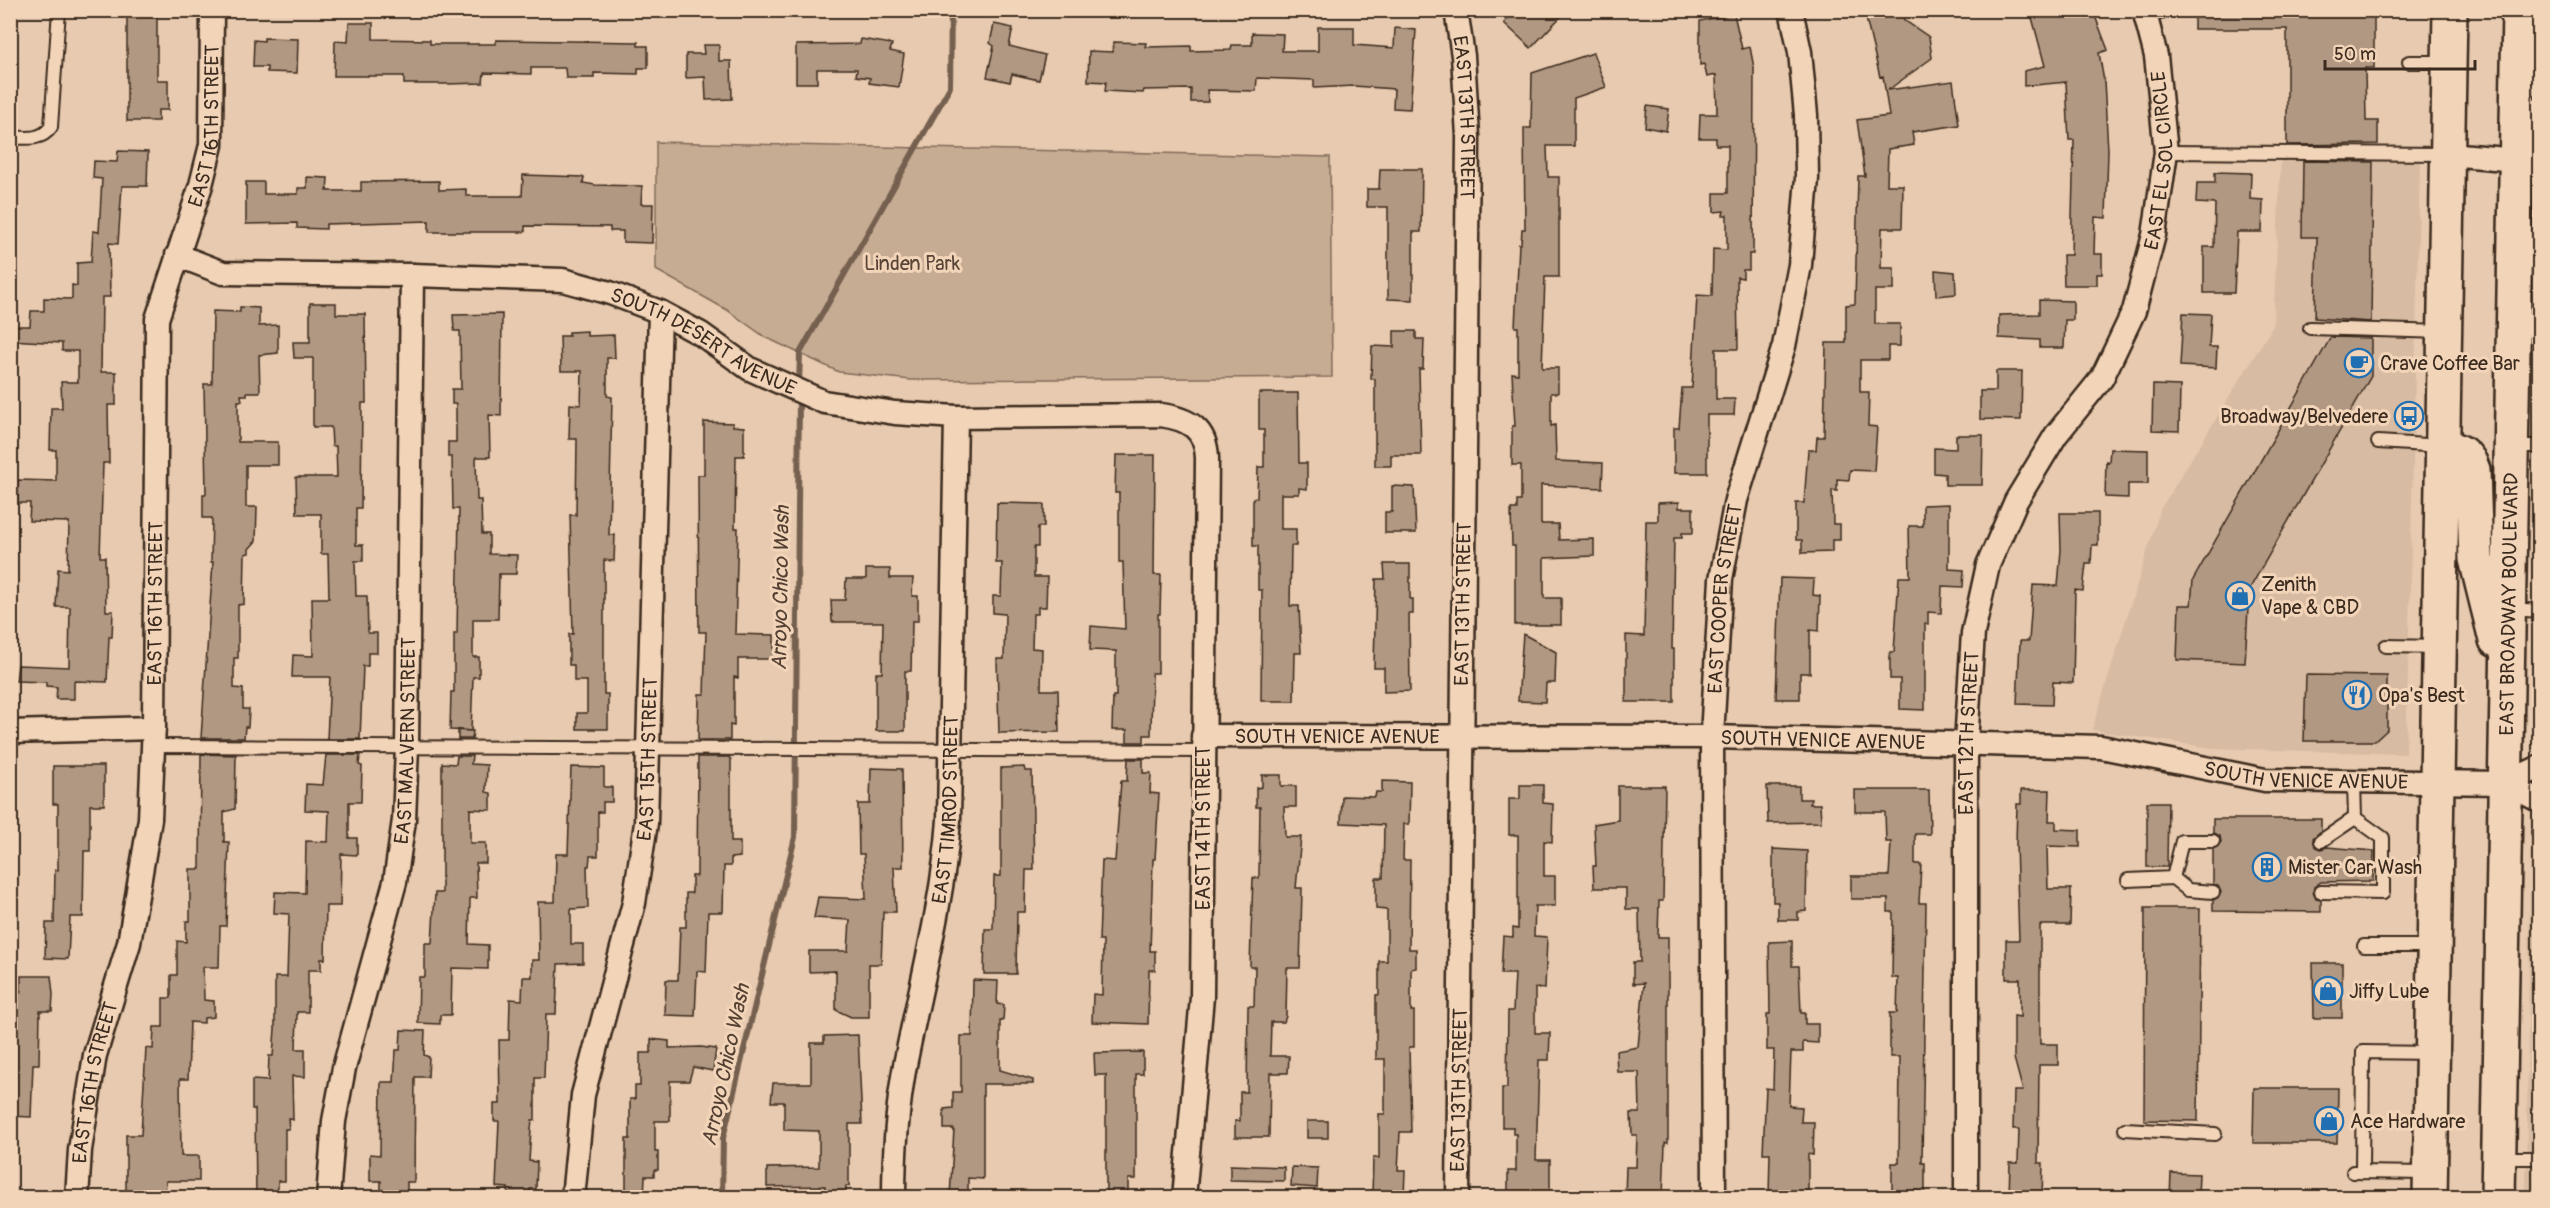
<svg xmlns="http://www.w3.org/2000/svg" width="2550" height="1208" font-family="Pangolin,sans-serif">
<style>
.built{fill:#d7bba2}
.green{fill:#c7ac94;stroke:#816b59;stroke-width:1.5}
.lines{fill:none;stroke-linecap:round;stroke-linejoin:round}
.stream{stroke:#75604f;stroke-width:6}
.building{fill:#b19882;stroke:#3b2a1e;stroke-width:1.5}
.lane-casing{stroke:#3b2a1e;stroke-width:16}
.street-casing{stroke:#3b2a1e;stroke-width:27}
.primary-casing{stroke:#3b2a1e;stroke-width:38}
.lane{stroke:#f2d4b8;stroke-width:12}
.street{stroke:#f2d4b8;stroke-width:22}
.primary{stroke:#f2d4b8;stroke-width:33}
.labels{text-anchor:middle;dominant-baseline:central;stroke-width:6;stroke-linejoin:round;paint-order:stroke}
.street-label{font-size:20px;fill:#3b2a1e;stroke:#f2d4b8}
.park-label{font-size:20px;fill:#574436;stroke:#f2d4b8}
.poi-label{font-size:20px;fill:#3b2a1e;stroke:#f2d4b8;text-anchor:start}
.water-label{font-size:21px;font-style:italic;fill:#534032;stroke:#f2d4b8}
</style>
<rect width="100%" height="100%" fill="#e7caaf"/>
<filter id="ink" filterUnits="userSpaceOnUse"><feTurbulence type="fractalNoise" baseFrequency=".0167" numOctaves="2"/><feDisplacementMap in="SourceGraphic" scale="12" xChannelSelector="R" yChannelSelector="G"/><feConvolveMatrix kernelMatrix="1 2 1 2 8 2 1 2 1" color-interpolation-filters="sRGB"/></filter>
<g filter="url(#ink)">
<path class="built" d="M2420,158L2406,754L2212,748L2092,730L2160,510L2273,326L2281,160Z
M2539,246L2540,746L2534,747Z
M2531,797H2539L2540,1197L2526,1198Z"/>
<path class="green" d="M656,142L1330,157L1332,377L911,380L839,372L765,337L727,310L656,270Z"/>
<g class="lines">
<path class="stream" d="M799,386L800,353L950,87L951,10
M722,1198L723,1138L795,837L799,397"/>
</g>
<path class="building" d="M127,10H157V80H168V110H158V121H127Z
M1516,10H1567L1531,48L1504,23Z
M1864,10H1902L1904,20L1929,37L1932,58L1888,90L1953,81L1959,125L1912,132L1914,145L1888,149L1887,185H1903L1902,228H1882L1881,268H1894V290H1875V324H1900V346H1888V360H1860V392H1869L1868,426L1877,427L1874,471L1850,470L1849,480L1837,479V491L1832,490L1833,524H1840V540H1832V552L1802,553V540H1796V503H1804L1808,450H1816L1817,437H1824L1826,343H1846V305L1855,304L1858,176H1865L1857,120L1889,116L1883,76L1880,77Z
M2030,10H2085L2086,19L2095,16L2108,50L2099,53L2104,81L2108,150L2106,218L2095,217L2094,254H2102V274H2097V285H2064L2063,255H2071L2074,140H2069L2066,82L2024,86V71L2045,66Z
M2194,12L2374,15V68H2365L2366,121H2378V144L2287,145V29H2194Z
M1734,14L1742,49L1750,47L1754,68L1753,254H1749V270H1743V278L1737,277L1738,349H1716V399H1735L1734,415H1707V473H1674V428H1679L1682,388H1692L1697,295L1712,296L1713,249L1727,250V215H1723L1724,211L1714,212V193H1728V145H1716V138H1699L1700,114H1717L1716,75L1707,77L1704,64L1700,65V21Z
M349,23H373V39L430,40V44H496V40L638,42V46H648V68H638V74L594,73V78H566L565,68H531V74L484,73L483,83L445,84H404V76H334L335,41L348,42Z
M994,24L1013,28L1009,46L1045,55L1039,80L1012,74L1010,82L987,77L994,46L990,43Z
M1318,27H1354V45L1394,48L1395,28L1416,30L1410,109L1393,108L1394,89L1354,86L1314,88V80L1257,78L1256,91L1207,90L1208,102H1191V89L1144,90L1143,93L1105,91L1106,82L1088,81L1089,51L1113,52V42L1146,43L1145,47L1191,46V51L1231,50L1232,45H1252V33L1283,34L1282,51H1318Z
M264,38L298,39L297,73L267,72V67H253L254,40L264,41Z
M861,39L892,44L890,51L904,54L899,87L869,83L870,78L856,76L857,69H817V83H796V45L860,44Z
M703,45H719V61H731L732,99L706,100L705,77L686,78V54H704Z
M1593,53L1606,87L1574,98V146H1547L1548,177H1559V277H1545L1542,368H1558V393H1551V426L1555,425L1556,461L1603,463L1602,488L1541,485V524H1558L1559,540L1594,539V556L1544,558V598H1561V625H1515V546H1512L1511,509H1517V501H1521V465H1512V426H1515L1512,373L1518,374V327H1515L1519,244H1521L1522,229H1525L1524,128H1531L1532,73Z
M1647,106L1669,109L1666,131L1645,127Z
M118,151L148,152L147,186H122L118,244L109,243L110,297H102L101,372H116V405H108L109,463H103L100,557H105L106,611H113L112,637H109L107,682L74,681V699H56L57,687L46,686V682L16,681L18,665L69,667L70,607H56L58,569L68,570L69,522L29,521L30,503H18V480L56,481V450H50L51,408H62L61,382H78V351H62V343L10,340V326H30L31,311H44V298L72,299V285L77,286V263L91,262L93,231L99,232L102,179L93,178L94,161L117,162Z
M2303,161L2373,162L2371,322L2315,318L2317,237H2302Z
M1380,169H1422L1421,232H1413V300L1388,299V207H1367V189H1379Z
M2215,172L2251,173L2250,199L2263,200L2262,232H2237L2234,293H2204V247H2214L2215,204L2196,203L2197,183H2215Z
M523,175L584,177L583,183L595,185L642,186L641,204H653L652,243L623,242V231H610V227L525,226V232H429V221L326,224V229L297,228V223L246,224V182H264V194H298V188H307V177L328,178L327,191H361V182L439,181V190L466,189V196H522Z
M1935,270L1955,272L1956,294L1936,296Z
M2039,300L2073,301V320H2065L2064,348H2040V340L1999,338V315L2039,314Z
M310,303H336V314H365L366,403H362L361,508H356V545H363V561H355L356,596H367L368,633H377V653H368V666H363L360,739H327L330,677H292L293,655L313,656L312,598H329L328,554H321V514H297L296,477H337L336,446H332L331,427H313V358H294L293,342H310Z
M240,307L259,308V326L278,325V353L259,355L260,392H247V395H241L242,401H238V442H278V465H246V507H257L256,541L249,549V553L245,554L244,604L238,605V658H234V688L243,689V709H249L248,727H245L244,738H201L213,562H211L212,518H203V494H206L204,384H212L213,311L240,312Z
M2183,313L2211,314L2209,347H2217L2216,368L2180,366Z
M502,314L501,416L489,415L490,457H476L477,500H481L482,534H489V554L517,555L516,574H499L498,619H473V657H479V677H473L471,731L450,730L451,692H454V634H457L459,509H453L452,457H448V442H456V404H452V389H461L460,331H454L453,315Z
M587,331V336L614,335L615,358H607V396L612,397L609,535H615L614,561L604,560V694H608V729H577V713H587V681H574V665H569V634H573L570,515H576L577,439H569L570,404L581,405L582,371H561L560,336H569V332Z
M1394,331H1416V339H1424L1423,369H1419L1421,455H1391V466H1375V379H1371L1372,346L1394,347Z
M2331,337L2371,338V376L2249,590L2245,663L2177,660L2179,605H2191L2193,580Z
M1996,371H2022L2021,420L1980,419V391H1996Z
M2153,385L2180,386L2179,431L2152,430Z
M1259,393H1298L1299,463H1307V489L1299,488V494H1281V529H1296V546H1291L1290,606H1299L1301,653H1295L1294,701H1261L1262,590H1258V546H1253V498H1257L1258,467H1264V430H1259Z
M704,422L733,423V426L744,427V456H736L735,528H738L735,634L774,635V659H738V678L734,677V726L730,725V740H698L699,694H704L706,632H699L698,475H704Z
M1956,435H1983L1982,485H1945V474L1934,473V448L1956,449Z
M2110,449L2148,450V484H2128V498L2105,497L2106,461L2109,462Z
M1116,455H1155L1154,575H1161L1160,614H1158V673H1152L1151,735H1144V742H1127V730H1112L1113,696H1116V651L1090,650L1091,626L1125,629L1123,562H1119V493H1115Z
M1392,486L1414,487L1416,533H1385V512H1392Z
M1679,502V508H1693V533H1682V538H1674L1672,649H1674V702H1626V635L1644,636L1646,521H1658V503Z
M997,503L1044,504V527H1038V547H1034V577H1047L1046,607H1038V614H1033L1032,648L1042,649L1041,690H1058L1059,732L999,733L997,659H1004L1005,614L993,613V596H1001L1002,563H996Z
M1949,504V569L1964,570L1963,587L1942,586L1941,613L1928,612V624H1925V710L1900,709V679H1890V652H1894L1899,577H1910L1909,526H1923V505Z
M2060,513H2098V545H2092L2091,564H2086L2083,591L2075,590L2073,683L2053,682L2052,705L2017,704L2020,641H2029L2033,585L2058,586L2061,550Z
M1384,564H1410V599H1413V614H1409L1410,691L1384,692V668H1374L1376,579H1385Z
M866,569H890V578H913L912,596H918V621H912L911,671H905V731H876V673H882L883,622H832L831,600H845L846,579H866Z
M1780,578L1814,579L1813,595L1820,596L1819,631L1810,630V673H1800V699H1776Z
M1523,634L1556,652L1555,683H1546L1545,702L1518,701Z
M2306,675L2387,676V730L2375,741H2304Z
M458,730L473,731L472,739H458Z
M201,754L236,755L235,809L224,812V842H229L226,926H220L219,967H203L204,1000L214,1001V1017L204,1018V1023L190,1022L188,1079H180L181,1156H199V1181H166L165,1197H126V1135H141L146,1048L153,1049L154,1027H163V998H171V975H177V941L186,942V921H190V869H200Z
M326,755H360L359,765L362,766L361,802H349V838H357V855L341,854L340,906H326L325,959H321V970H308V1012H297L296,1049H305V1077L292,1076L293,1120L288,1118L289,1129H285V1181H278V1197H256L255,1109H252V1080L268,1081L269,1056H273L275,1029V977H287L289,914L274,913L275,892L305,893L306,841L328,842L329,811L305,810L306,784L323,785Z
M457,756H472L471,764L487,765L486,792L491,793V810L470,809V843H486V863H476L477,898H470L469,944L488,945V969L452,968L451,1015H440V1024L418,1023L419,977H425V943H432L435,893H442V763L456,764Z
M698,757H729L731,760V842H740V857L731,858V866H724L723,912H708L706,972L697,971L695,1016L665,1015L666,980H678L680,927H686V893H692V876H697Z
M1128,759H1143V773H1151L1150,793L1159,794L1155,859H1153L1150,951H1155V970H1149L1148,1024L1092,1022L1093,994L1102,995L1103,940H1099L1102,860L1115,861L1121,781H1127Z
M53,766H104V805H90V851H84L83,917H70L68,959L45,958L46,923H54L55,870H58V804H53Z
M571,767L604,768V787H612V802H603V812H598V856H590L589,866H587L588,908L571,909V944H583V963L558,964L556,1014H546L544,1078H535V1120H532L531,1129L529,1161L537,1162L536,1189H530L531,1197H508V1188L496,1187L499,1121H494V1104H500L499,1040H509L510,999L522,1000L523,977H532V960H539L538,902H555L556,854H568Z
M1024,767L1025,771H1032L1034,870H1026L1025,912H1017L1016,974H984L985,929H993L994,876H1001V768Z
M871,768L902,769L903,867H894L896,912H883L881,964H869V1017H851L836,1010V971L809,972V951H848L850,920L814,918L818,897L866,899L864,854H859L858,804H870Z
M1262,775H1281V786H1296V807H1284L1285,837H1301L1296,888H1302L1300,968H1287L1286,1016L1284,1022H1271L1270,1056H1289L1288,1073H1270L1269,1137H1235V1121H1240V1092H1247L1248,1006H1254L1255,967H1250L1251,933L1253,878H1259L1260,807H1256V788L1262,787Z
M1382,781L1410,782L1409,824H1404L1403,860H1410L1409,949H1416V968L1411,969V1011H1414V1047H1409L1411,1132H1400L1398,1170H1405L1404,1197H1372L1373,1158H1379V1114H1385V1059H1376V995H1379V961H1387V910L1376,909V878H1383L1384,825L1341,823L1342,796L1375,797L1376,792H1382Z
M1520,785H1543V803L1553,804L1552,842L1544,841V876H1555V906H1535L1534,936L1547,937L1545,989L1535,988V1033H1550L1549,1060H1539L1536,1160H1550V1197H1508V1171H1516V1134H1513V1127H1502V1088H1507L1508,1011H1513L1515,974H1501L1503,936L1513,937V928L1518,929V835H1509V799H1520Z
M1618,786H1665L1663,901H1659L1658,937H1668V1143H1665L1663,1197H1625L1626,1167H1636L1637,1135H1632L1631,1113H1640L1639,1072H1617L1616,1051L1638,1047L1644,983L1633,984V962H1640L1639,909H1626V888H1594L1593,866H1596L1594,824L1618,820Z
M1767,786H1799V799H1811L1810,804H1820L1821,822L1768,823Z
M1855,790H1929L1930,834H1915V864H1921L1919,903H1926L1922,1163H1925V1197H1892V1163H1899L1900,1057H1890V1013H1897L1898,978H1892L1893,912H1888V899H1851V876H1889L1891,842H1886L1885,812H1855Z
M2021,790H2050L2049,821H2056V829L2080,830V847L2047,846L2048,889H2071L2070,925H2040V1044H2058V1065H2039L2038,1163H2043L2042,1197H2009L2010,1163H2018L2019,1129H2013L2014,1091H2023L2014,1058V1016L2020,1017V979H2006V940H2019L2016,844L2017,804H2021Z
M2147,802H2168L2167,867H2147Z
M2213,819H2321V831L2313,838L2315,846L2321,849L2327,847L2374,851L2373,881L2321,882L2314,887L2313,892L2316,899L2321,900V912L2213,911V900L2219,897L2221,892L2218,886L2213,884V849L2221,842L2220,836L2213,833Z
M1773,849L1807,851L1806,911L1798,912V920H1778V902H1773Z
M2145,908H2200L2198,1121L2144,1120Z
M1792,941V966H1799L1801,1013H1805V1024H1818V1043L1803,1042V1052H1791L1789,1106L1802,1107L1801,1122H1814L1813,1155L1808,1154V1197H1769L1770,1153H1763L1766,1088L1773,1089L1774,1050H1767V1014H1770L1769,942Z
M2313,963H2342V1018H2314Z
M21,976H51L53,994L52,1011H40L39,1064H33L31,1117L10,1116V992H21Z
M973,980L998,981L997,1004L1004,1005L1003,1021H1000V1070L1033,1080V1084H983V1179L968,1178V1197H950L954,1129H944V1109L953,1108V1092H961V1036H972Z
M401,1030L425,1031L424,1055L429,1057L428,1077H415L414,1182H407V1197H381V1181H370V1154L380,1155L381,1082H394L396,1050H400Z
M858,1035L862,1124H849V1186H846V1197H825V1186L767,1187V1168L819,1167V1131L784,1130V1102H771L773,1083H811V1043H824V1036Z
M651,1039L669,1041V1048L701,1047L716,1049L713,1071L693,1067L689,1081H670V1121H655V1152H658V1170H654V1176H645L644,1197H626V1139H630V1099H635V1086H640V1053H651Z
M1143,1052V1074H1136V1179H1128V1197H1106V1075H1095L1094,1053Z
M2254,1088H2338L2337,1143H2253Z
M1307,1121H1328V1138H1307Z
M1230,1165L1284,1167V1181L1230,1180Z
M1292,1167L1318,1168L1317,1188L1291,1186Z
M2171,1173L2199,1174L2198,1197H2170Z"/>
<g class="lines">
<g class="lane-casing">
<path id="lane" d="M2146,19L2166,10
M2409,62H2448
M2518,105L2540,106
M10,137C26,138 41,141 51,127L59,10
M2166,152L2447,154
M2515,326L2540,328
M2310,328L2444,332
M2378,442L2442,446
M2512,446H2540
M2511,609L2540,611
M2386,646L2439,647
M153,746L1203,751
M2538,832H2540
M2321,841L2355,818
M2173,878L2188,890L2213,892
M2128,880L2173,878L2182,841H2213
M2321,892L2383,893V838L2355,818L2354,781
M2364,946H2433
M2125,1129L2215,1134
M2499,1158H2540
M2353,1172L2429,1173
M2362,1172L2363,1052L2431,1053"/>
</g>
<g class="street-casing">
<g id="street">
<path id="s1" d="M1456,10L1463,56L1468,136L1458,1198"/>
<path d="M2448,154L2540,162"/>
<path id="s2" d="M177,255L223,273L412,275L563,280L610,293L660,312L701,334L750,369L824,402L895,413L956,417L1161,415C1188,419 1206,428 1207,458L1202,997L1184,1198"/>
<path d="M10,732L154,728"/>
<path id="s3" d="M1203,736L1712,737L2101,747L2265,780L2506,783L2540,767"/>
<path d="M2506,783L2540,801"/>
<path id="s4" d="M77,1198L80,1150L95,1055L129,943L150,819L154,724L157,319L201,185L211,145L212,10"/>
<path id="s5" d="M328,1198L334,1121L344,1068L395,882L404,820L407,747L412,275"/>
<path id="s6" d="M573,1198L583,1095L634,903L646,823L660,312"/>
<path id="s7" d="M894,1198C894,1153 897,1108 905,1065C921,983 943,903 949,820L956,417"/>
<path id="s8" d="M1714,1198L1712,737L1721,579L1736,500L1784,346L1800,265L1807,178L1806,115L1800,52L1791,10"/>
<path id="s9" d="M1966,1198V743L1973,633L1988,565L2016,501L2056,435L2102,378L2134,311L2154,235L2166,152L2156,56L2144,10"/>
</g>
</g>
<g class="primary-casing">
<g id="primary">
<path d="M2443,446C2459,450 2468,454 2473,470L2476,559L2496,640"/>
<path d="M2430,1198L2450,10"/>
<path id="s10" d="M2498,1198L2519,10"/>
</g>
</g>
<use href="#lane" class="lane"/>
<use href="#street" class="street"/>
<use href="#primary" class="primary"/>
</g>
</g>
<defs>
<g id="cafe-ring" transform="scale(1.5)"><circle r="9.5" fill="#f2d4b8" stroke="#1f6fb2" stroke-width="1.5"/><path d="M-5.5-4.5H6V0H3Q3 3.5 0 3.5H-2.5Q-5.5 3.5-5.5 0ZM3-3.2v2h1.7v-2ZM-6 4.5H4V6H-6Z" fill="#1f6fb2"/></g>
<g id="bus-ring" transform="scale(1.5)"><circle r="9.5" fill="#f2d4b8" stroke="#1f6fb2" stroke-width="1.5"/><path d="M-5-6H5V4H4V6H2V4H-2V6H-4V4H-5ZM-3.5-4V0h7V-4ZM-3.5 1.2v1.5H-2V1.2ZM2 1.2v1.5H3.5V1.2Z" fill="#1f6fb2"/></g>
<g id="shop-ring" transform="scale(1.5)"><circle r="9.5" fill="#f2d4b8" stroke="#1f6fb2" stroke-width="1.5"/><path d="M-5-2.5h2.3a2.7 3.5 0 0 1 5.4 0H5L5.5 6h-11ZM-1.5-2.5h3a1.5 2.3 0 0 0-3 0Z" fill="#1f6fb2"/></g>
<g id="restaurant-ring" transform="scale(1.5)"><circle r="9.5" fill="#f2d4b8" stroke="#1f6fb2" stroke-width="1.5"/><path d="M-5-6h1v4h1v-4h1v4h1v-4h1v5L-1.5 .5V6h-2V.5L-5-1ZM5-6V6H3V1.5H1.5Q1.5-4 5-6Z" fill="#1f6fb2"/></g>
<g id="building-ring" transform="scale(1.5)"><circle r="9.5" fill="#f2d4b8" stroke="#1f6fb2" stroke-width="1.5"/><path d="M-4-6H4V6H1V3H-1V6H-4ZM-2.5-4.3h1.7v1.8h-1.7ZM.8-4.3h1.7v1.8H.8ZM-2.5-1h1.7V.8h-1.7ZM.8-1h1.7V.8H.8Z" fill="#1f6fb2"/></g>
</defs>
<g fill-rule="evenodd">
<use href="#cafe-ring" x="2359" y="363"/>
<use href="#bus-ring" x="2409" y="416"/>
<use href="#shop-ring" x="2240" y="596"/>
<use href="#restaurant-ring" x="2357" y="695"/>
<use href="#building-ring" x="2267" y="867"/>
<use href="#shop-ring" x="2328" y="991"/>
<use href="#shop-ring" x="2329" y="1121"/>
</g>
<g class="labels">
<g class="street-label">
<text stroke="none"><textPath href="#s1" startOffset="108">EAST 13TH STREET</textPath></text>
<text stroke="none"><textPath href="#s4" startOffset="1088">EAST 16TH STREET</textPath></text>
<text stroke="none"><textPath href="#s9" startOffset="1083">EAST EL SOL CIRCLE</textPath></text>
<text stroke="none"><textPath href="#s2" startOffset="544">SOUTH DESERT AVENUE</textPath></text>
<text stroke="none"><textPath href="#s8" startOffset="600">EAST COOPER STREET</textPath></text>
<text stroke="none"><textPath href="#s4" startOffset="603">EAST 16TH STREET</textPath></text>
<text transform="translate(1463 604) rotate(-89)">EAST 13TH STREET</text>
<text stroke="none"><textPath href="#s10" startOffset="594">EAST BROADWAY BOULEVARD</textPath></text>
<text stroke="none"><textPath href="#s9" startOffset="465">EAST 12TH STREET</textPath></text>
<text stroke="none"><textPath href="#s3" startOffset="134">SOUTH VENICE AVENUE</textPath></text>
<text stroke="none"><textPath href="#s3" startOffset="620">SOUTH VENICE AVENUE</textPath></text>
<text stroke="none"><textPath href="#s5" startOffset="466">EAST MALVERN STREET</textPath></text>
<text stroke="none"><textPath href="#s6" startOffset="447">EAST 15TH STREET</textPath></text>
<text stroke="none"><textPath href="#s3" startOffset="1106">SOUTH VENICE AVENUE</textPath></text>
<text stroke="none"><textPath href="#s7" startOffset="393">EAST TIMROD STREET</textPath></text>
<text transform="translate(1203 828) rotate(-90)">EAST 14TH STREET</text>
<text stroke="none"><textPath href="#s4" startOffset="117">EAST 16TH STREET</textPath></text>
<text transform="translate(1459 1090) rotate(-89)">EAST 13TH STREET</text>
</g>
<g class="park-label">
<text x="912" y="263">Linden Park</text>
</g>
<g class="poi-label">
<text x="2380" y="363">Crave Coffee Bar</text>
<text x="2388" y="416" text-anchor="end">Broadway/Belvedere</text>
<text x="2261" y="584">Zenith<tspan x="2261" dy="23">Vape &amp; CBD</tspan></text>
<text x="2378" y="695">Opa's Best</text>
<text x="2288" y="867">Mister Car Wash</text>
<text x="2349" y="991">Jiffy Lube</text>
<text x="2350" y="1121">Ace Hardware</text>
</g>
<g class="water-label">
<text transform="translate(781 588) rotate(-89)">Arroyo Chico Wash</text>
<text transform="translate(726 1065) rotate(-78)">Arroyo Chico Wash</text>
</g>
</g>
<rect width="2550" height="1208" fill="none" stroke="#f2d4b8" stroke-width="36"/>
<rect x="18" y="18" width="2514" height="1172" fill="none" stroke="#3b2a1e" stroke-width="2" filter="url(#ink)"/>
<path d="M2325 60v9h150v-9" fill="none" stroke="#3b2a1e" stroke-width="3"/>
<text x="2334" y="60" font-size="18" fill="#3b2a1e" stroke="#f2d4b8" stroke-width="4.5" paint-order="stroke">50 m</text>
</svg>
